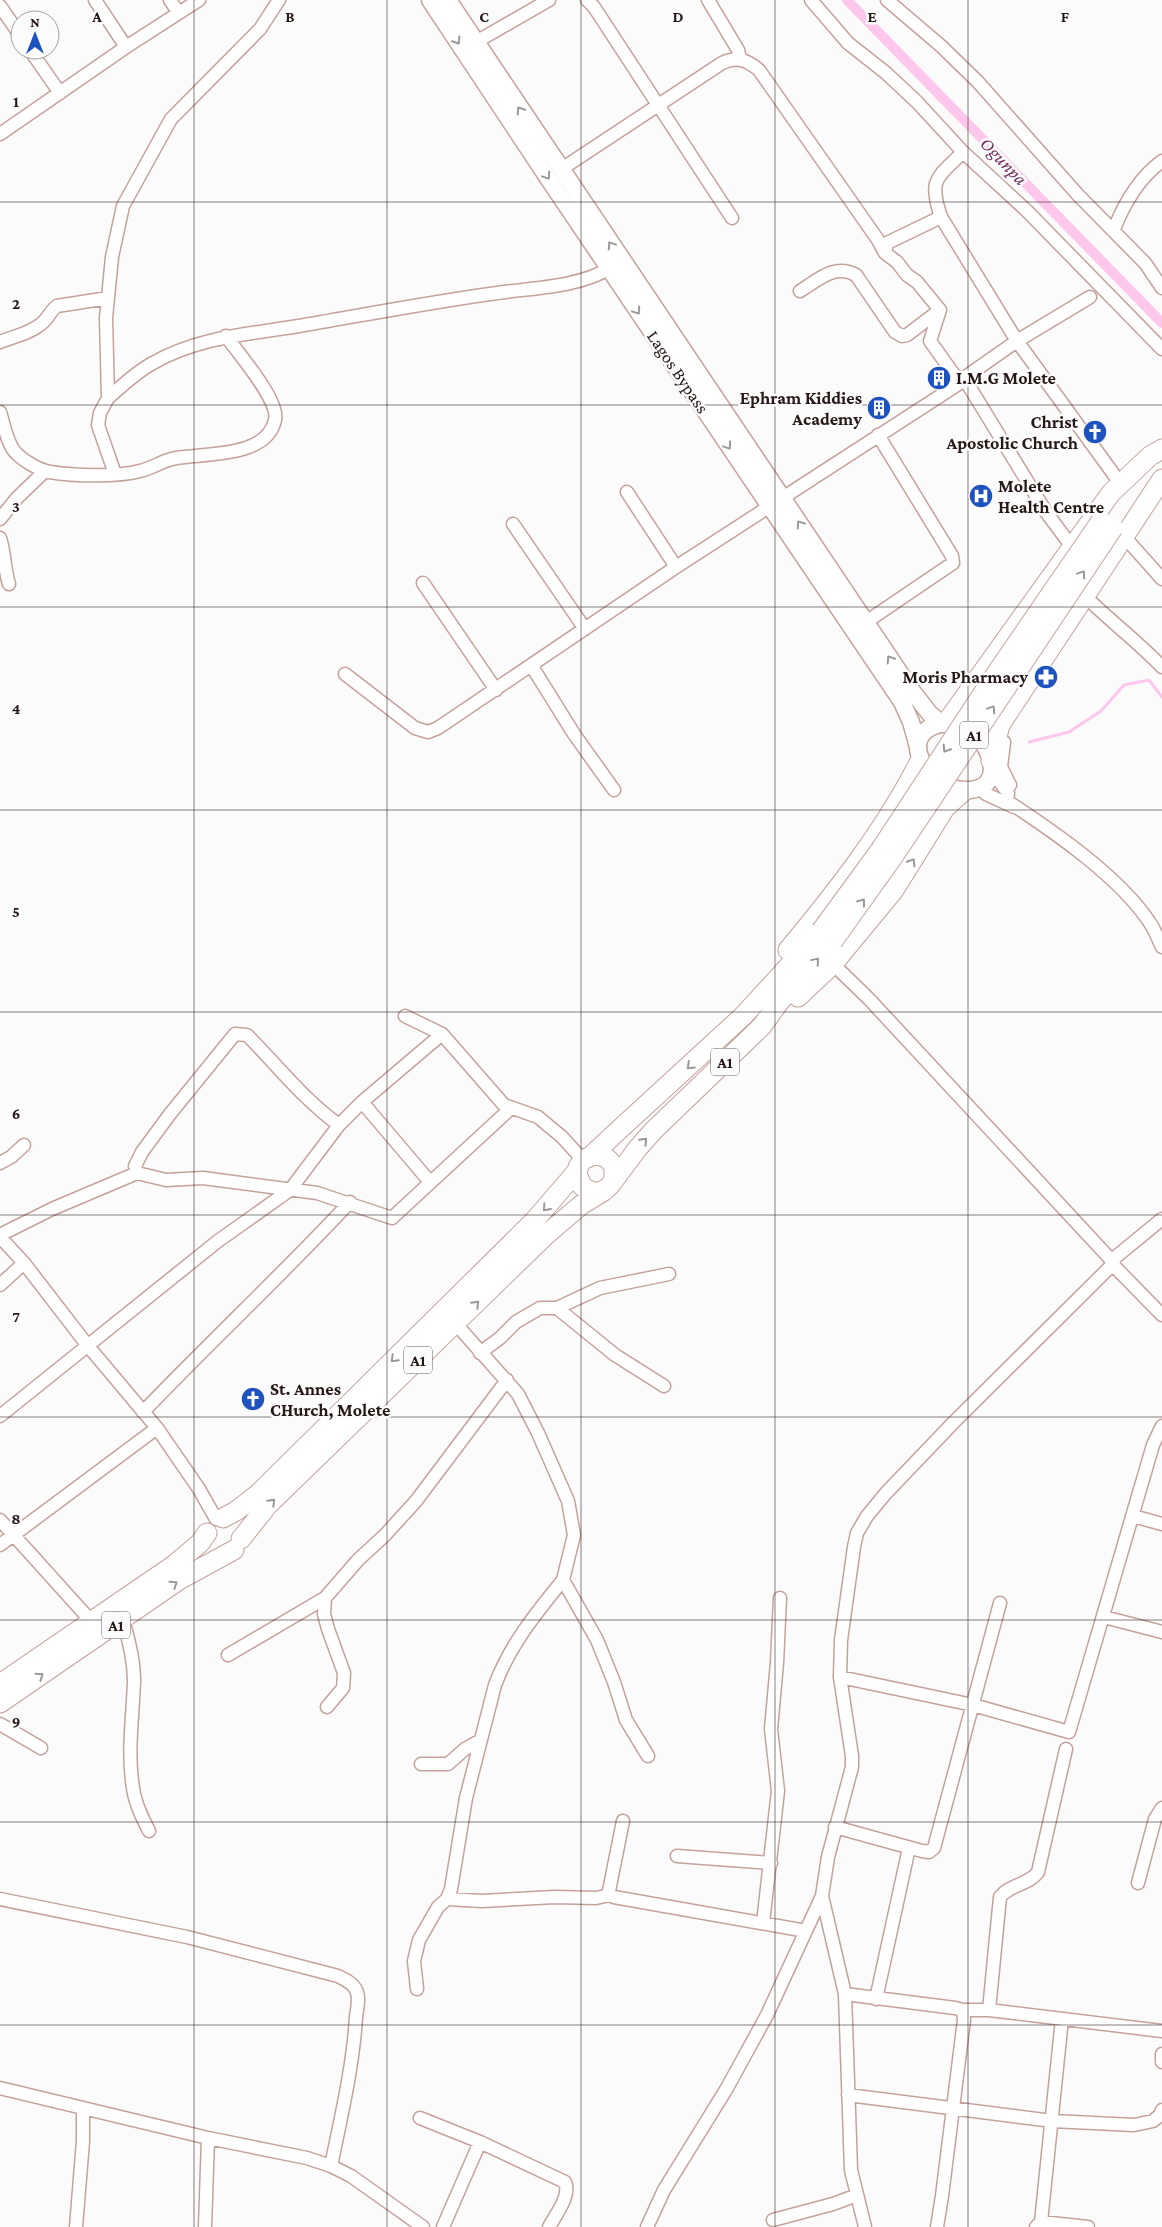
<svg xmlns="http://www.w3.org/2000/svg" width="1162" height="2227" font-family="'Crimson Pro',serif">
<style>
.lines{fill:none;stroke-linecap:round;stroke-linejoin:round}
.stream{stroke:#fec7eb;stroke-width:3}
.canal{stroke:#fec7eb;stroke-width:10}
.minor-casing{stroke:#c4a29c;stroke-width:15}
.major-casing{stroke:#c4a29c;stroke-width:19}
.highway-casing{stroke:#c4a29c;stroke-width:21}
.minor{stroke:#fff;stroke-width:12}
.major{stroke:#fff;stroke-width:16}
.highway{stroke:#fff;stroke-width:19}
.highway-bridge-casing{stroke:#c4a29c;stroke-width:21;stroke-linecap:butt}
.highway-bridge{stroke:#fff;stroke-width:19}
.oneway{stroke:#9d9796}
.grid{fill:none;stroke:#251816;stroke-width:1;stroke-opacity:0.55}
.labels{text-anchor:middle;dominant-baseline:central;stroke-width:5;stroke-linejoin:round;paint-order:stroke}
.shield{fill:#fbfbfb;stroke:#655c5b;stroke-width:1}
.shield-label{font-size:16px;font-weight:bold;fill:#251816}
.street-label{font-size:18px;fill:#251816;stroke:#fbfbfb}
.poi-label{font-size:18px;font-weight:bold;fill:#251816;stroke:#fbfbfb;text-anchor:start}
.water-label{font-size:19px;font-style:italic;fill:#763663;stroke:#fbfbfb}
.grid-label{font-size:16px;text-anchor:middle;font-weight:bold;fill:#251816;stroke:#fbfbfb;stroke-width:5;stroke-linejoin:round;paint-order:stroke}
</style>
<rect width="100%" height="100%" fill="#fbfbfb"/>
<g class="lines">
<path class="stream" d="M1029,742L1069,732L1101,711L1124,685L1149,680L1162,697"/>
<path class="canal" d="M847,0L1162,323"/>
<g class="minor-casing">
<path id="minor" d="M95,0L126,47
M170,0L178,12
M587,0L594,7L732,218
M708,0L738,50L740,59
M811,0L848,43L886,73L917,102L963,152L1027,211L1162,349
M887,0L941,46L978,82L1078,195L1145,263L1162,288
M0,6L20,35
M476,42L549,0
M30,50L60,93
M0,134L126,47L199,0
M963,152C937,178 928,179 941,217L1017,341L1120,483
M560,170L722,63C737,56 747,60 759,70L878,240L885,253L887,243L941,217
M1114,229C1124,204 1140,177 1162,161
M885,253L897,262L907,275L917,282L940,310L930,341L960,383
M800,291C818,280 835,263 856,275L895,332L902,336L907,335L940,310
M0,342C14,336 29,334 41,324C48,319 50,311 57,306L108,298
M964,378L1046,512L1072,547
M108,398C122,386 136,372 153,363C198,337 250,334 299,326C363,315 426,303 490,294C527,288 577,288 608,269
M0,412C4,424 7,445 17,454C24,461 39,470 50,472C73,476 118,477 140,471C153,468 163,460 176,458C204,453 267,458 275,420C280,401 238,353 226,336
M115,474L98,425L100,413L108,398L106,318L112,257L123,206L171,119L260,29L279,0
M627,492L676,567
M0,519L17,498L45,471
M513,524L585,629
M1126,535L1129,542L1162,579
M0,538C5,553 4,568 9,584
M423,583L496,690
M1090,601C1114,624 1139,643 1162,667
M866,622L953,563L952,556L878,435
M531,665L574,734L614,790
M345,674L415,728L428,732L438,728L676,567L960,383L964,378L1017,341L1090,297
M1004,742L1001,767L1010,785
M992,771L1008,793L1007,801C1053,831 1120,877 1150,923C1155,930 1158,939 1162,947
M979,788L986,794L1014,807
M833,964L869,999L1114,1263L953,1423L886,1493L867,1516L857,1533L854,1547L841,1640L840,1677L852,1756V1767L828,1857L822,1896L845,1994L955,2008L963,2010L964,2020L942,2196L937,2227
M405,1016L442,1034L504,1105L538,1117L562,1137L583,1160
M362,1102L430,1182
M0,1163L11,1157L24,1145
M137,1173L135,1166L142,1152L170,1114L235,1034L247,1035C277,1065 304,1100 339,1125
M0,1235L52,1209L137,1173L166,1180L203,1178L317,1193L392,1218L510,1109
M0,1237L24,1263L88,1346L157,1428L199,1489L216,1519
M1112,1260L1162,1219
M1113,1265L1162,1315
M0,1285L24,1263
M557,1308L615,1355L664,1386
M456,1324L518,1394L538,1433L568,1501L574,1535L563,1580L597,1640L614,1682L626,1720L648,1756
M480,1353L500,1338L516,1322L540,1308H557L600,1288L669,1274
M143,1412C211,1341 283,1274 350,1202
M0,1416L218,1241L290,1190L339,1125L362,1102L442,1034
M1133,1516L1162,1524
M0,1520L92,1622
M0,1545L157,1428
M325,1598L324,1614L328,1629L344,1673L343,1688L327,1707
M1104,1617L1162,1632
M123,1621C129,1640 134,1660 134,1681C133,1716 127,1752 133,1788C135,1803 142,1817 149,1831
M228,1655L325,1598L358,1560L385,1535L416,1501L507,1380
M840,1677L973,1705L1069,1732L1153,1445L1162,1426
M0,1724L41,1748
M421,1764H448L465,1749L481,1740
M623,1821L609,1891L610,1895L614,1897L806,1931
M835,1827L922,1851L929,1852L934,1848L1000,1603
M677,1856L771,1863
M1138,1883L1155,1819L1162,1808
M0,1899L187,1937L338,1976C344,1979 353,1983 356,1990C360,1997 357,2009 356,2017C353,2067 341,2117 331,2166
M447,1899L482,1901L555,1897L596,1898L610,1895
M763,1923L778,1791L771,1729L777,1663L780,1598
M417,1989L414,1961L419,1940L438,1907L447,1899L451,1889L466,1798L495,1685C510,1645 536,1613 563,1580
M845,1994L851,2170L865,2227
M876,1999L909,1848
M963,2010H989L1162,2031
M989,2010L1000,1897C1010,1884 1029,1885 1038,1872L1066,1749
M1162,2054V2062
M0,2088L208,2138L307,2158L331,2166L351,2176L423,2227
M848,2095L1052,2121L1134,2125L1153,2121L1160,2115L1162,2110
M420,2118L480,2142L565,2182C571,2196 556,2214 549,2227
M773,2220L833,2204L857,2195
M1041,2222L1062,2019
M76,2227L83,2141V2108
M205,2227L208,2138
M443,2227L480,2142
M647,2227L664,2190L727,2088L767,2015L822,1896
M1036,2227L1041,2222L1088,2227"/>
</g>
<g class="major-casing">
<path id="major" d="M430,0L548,178L902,702L911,722L918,747
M448,0L912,691L930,714L942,724
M946,723C955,725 964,727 972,732C992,746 1005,787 970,790C929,794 890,730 946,723Z"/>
</g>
<g class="highway-casing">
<path id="highway" d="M946,723L1111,493L1150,456L1162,449
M991,761L1000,725L1162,479
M788,950C837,891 885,830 920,761
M798,997L833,964L894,890L945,808L964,791
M591,1156C602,1154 608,1157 614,1167V1180C606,1193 595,1196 582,1186L577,1174L578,1167L583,1160L591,1156L621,1128L743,1016L821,931
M614,1180L638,1148L653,1131L762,1026L780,1001L833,941
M223,1518L236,1511L258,1494L534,1221L578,1170
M241,1539L267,1506L547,1234L581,1205L604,1191
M0,1684L174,1565L200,1543L207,1533
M0,1703L179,1580L234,1550"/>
</g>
<use href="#minor" class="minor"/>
<use href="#major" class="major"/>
<use href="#highway" class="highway"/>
<g class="highway-bridge-casing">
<path id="highway-bridge" d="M821,931L881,849L991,681L1101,521
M833,941L893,857L1113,528"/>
</g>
<use href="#highway-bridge" class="highway-bridge"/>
</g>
<defs><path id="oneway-chevron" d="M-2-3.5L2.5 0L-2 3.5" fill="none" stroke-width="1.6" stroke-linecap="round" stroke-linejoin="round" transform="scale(1.25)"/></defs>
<g class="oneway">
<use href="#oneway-chevron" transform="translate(457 41) rotate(57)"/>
<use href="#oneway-chevron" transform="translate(520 110) rotate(-123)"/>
<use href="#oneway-chevron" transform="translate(547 176) rotate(56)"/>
<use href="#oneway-chevron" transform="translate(611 245) rotate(-124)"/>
<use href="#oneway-chevron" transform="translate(637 311) rotate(56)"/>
<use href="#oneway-chevron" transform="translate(728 446) rotate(56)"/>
<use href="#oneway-chevron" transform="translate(800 524) rotate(-124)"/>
<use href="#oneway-chevron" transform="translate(1082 574) rotate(-56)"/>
<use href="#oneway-chevron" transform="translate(890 659) rotate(-123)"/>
<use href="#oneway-chevron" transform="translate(992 709) rotate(-56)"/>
<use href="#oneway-chevron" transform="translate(946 749) rotate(123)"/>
<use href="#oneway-chevron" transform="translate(912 862) rotate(-58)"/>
<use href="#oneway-chevron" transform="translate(862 902) rotate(-53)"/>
<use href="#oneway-chevron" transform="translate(816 961) rotate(-50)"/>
<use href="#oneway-chevron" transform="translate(690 1066) rotate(137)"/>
<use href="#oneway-chevron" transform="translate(644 1141) rotate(-47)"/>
<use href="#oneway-chevron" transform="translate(546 1208) rotate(132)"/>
<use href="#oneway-chevron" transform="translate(476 1304) rotate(-45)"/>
<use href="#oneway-chevron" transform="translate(394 1359) rotate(135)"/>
<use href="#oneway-chevron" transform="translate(272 1502) rotate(-45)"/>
<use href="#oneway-chevron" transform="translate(174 1584) rotate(-35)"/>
<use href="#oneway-chevron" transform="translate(40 1676) rotate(-34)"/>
</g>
<path class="grid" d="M194,0V2227M387,0V2227M581,0V2227M775,0V2227M968,0V2227M0,202H1162M0,405H1162M0,607H1162M0,810H1162M0,1012H1162M0,1215H1162M0,1417H1162M0,1620H1162M0,1822H1162M0,2025H1162"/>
<defs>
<g id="building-disc" transform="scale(1.25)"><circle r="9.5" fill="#1e52bf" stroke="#fbfbfb"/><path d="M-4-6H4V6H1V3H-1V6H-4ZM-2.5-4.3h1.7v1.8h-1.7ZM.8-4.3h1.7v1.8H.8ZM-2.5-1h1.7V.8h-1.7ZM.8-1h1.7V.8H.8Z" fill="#fff"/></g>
<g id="church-disc" transform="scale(1.25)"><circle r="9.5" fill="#1e52bf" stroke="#fbfbfb"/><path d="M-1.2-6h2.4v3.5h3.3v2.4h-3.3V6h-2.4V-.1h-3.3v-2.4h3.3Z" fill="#fff"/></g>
<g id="hospital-disc" transform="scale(1.25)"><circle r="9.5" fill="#1e52bf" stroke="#fbfbfb"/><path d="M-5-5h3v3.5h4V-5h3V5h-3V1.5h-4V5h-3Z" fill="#fff"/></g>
<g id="pharmacy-disc" transform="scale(1.25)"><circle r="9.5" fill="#1e52bf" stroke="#fbfbfb"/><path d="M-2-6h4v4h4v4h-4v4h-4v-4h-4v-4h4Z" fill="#fff"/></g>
</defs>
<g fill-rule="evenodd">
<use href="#building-disc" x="939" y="378"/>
<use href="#building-disc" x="879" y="408"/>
<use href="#church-disc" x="1095" y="432"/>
<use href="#hospital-disc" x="981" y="496"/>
<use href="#pharmacy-disc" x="1046" y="677"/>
<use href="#church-disc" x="253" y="1399"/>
</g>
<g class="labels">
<g class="shield">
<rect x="960" y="721.5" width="28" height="27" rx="4"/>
<rect x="711" y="1048.5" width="28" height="27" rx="4"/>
<rect x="404" y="1346.5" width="28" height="27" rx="4"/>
<rect x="102" y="1611.5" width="28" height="27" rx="4"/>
</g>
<g class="shield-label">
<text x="974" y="735">A1</text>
<text x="725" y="1062">A1</text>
<text x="418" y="1360">A1</text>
<text x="116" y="1625">A1</text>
</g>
<g class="street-label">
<text transform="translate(678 372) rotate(56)">Lagos Bypass</text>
</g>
<g class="poi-label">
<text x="956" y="378">I.M.G Molete</text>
<text x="862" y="398" text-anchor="end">Ephram Kiddies<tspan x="862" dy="21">Academy</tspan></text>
<text x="1078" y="422" text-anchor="end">Christ<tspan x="1078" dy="21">Apostolic Church</tspan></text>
<text x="998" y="486">Molete<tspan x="998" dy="21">Health Centre</tspan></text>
<text x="1028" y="677" text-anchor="end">Moris Pharmacy</text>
<text x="270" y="1389">St. Annes<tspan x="270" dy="21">CHurch, Molete</tspan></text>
</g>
<g class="water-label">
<text transform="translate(1004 161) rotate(46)">Ogunpa</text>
</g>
</g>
<g class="grid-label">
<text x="97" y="22">A</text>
<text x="290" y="22">B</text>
<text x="484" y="22">C</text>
<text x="678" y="22">D</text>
<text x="872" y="22">E</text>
<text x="1065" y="22">F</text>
<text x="16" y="107">1</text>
<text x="16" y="309">2</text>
<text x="16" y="512">3</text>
<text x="16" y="714">4</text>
<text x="16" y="917">5</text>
<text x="16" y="1119">6</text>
<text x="16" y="1322">7</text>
<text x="16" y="1524">8</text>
<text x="16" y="1727">9</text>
</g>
<g transform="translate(35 35)"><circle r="24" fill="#fbfbfb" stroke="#a5a09f"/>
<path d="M0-4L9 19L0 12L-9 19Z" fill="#1e52bf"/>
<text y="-8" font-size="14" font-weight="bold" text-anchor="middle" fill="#251816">N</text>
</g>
</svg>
